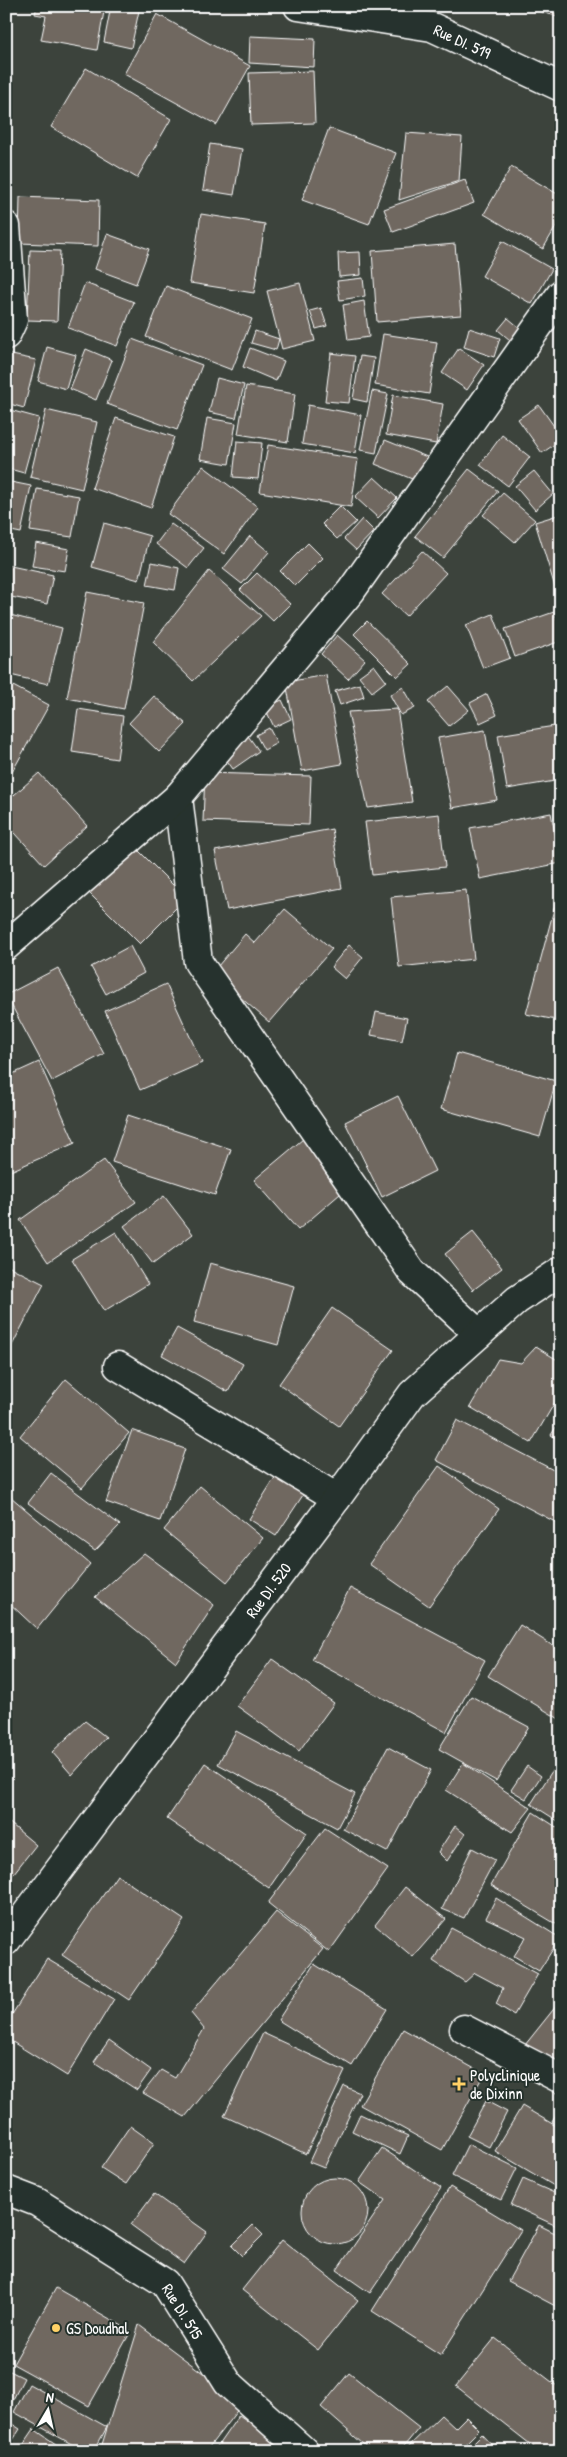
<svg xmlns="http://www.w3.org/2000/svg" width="567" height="2457" font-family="'Patrick Hand',sans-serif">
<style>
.building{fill:#706760;stroke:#fff}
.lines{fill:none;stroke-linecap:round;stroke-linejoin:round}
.minor-casing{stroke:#fff;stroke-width:31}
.minor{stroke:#26332d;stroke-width:28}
.poi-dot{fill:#ffd166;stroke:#26332d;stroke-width:2}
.labels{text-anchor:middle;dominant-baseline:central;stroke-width:4;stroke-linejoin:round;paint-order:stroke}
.street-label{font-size:16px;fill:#fff;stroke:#26332d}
.poi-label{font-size:16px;fill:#fff;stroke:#26332d;text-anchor:start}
</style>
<rect width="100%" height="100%" fill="#3c433c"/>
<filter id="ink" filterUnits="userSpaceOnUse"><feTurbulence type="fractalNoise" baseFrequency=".02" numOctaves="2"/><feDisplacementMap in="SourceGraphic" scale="10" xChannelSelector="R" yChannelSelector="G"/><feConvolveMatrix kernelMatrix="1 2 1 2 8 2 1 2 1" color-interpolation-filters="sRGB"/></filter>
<g filter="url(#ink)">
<path class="building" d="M37,6H105L97,50L41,40L46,16L35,14Z
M111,6H140L131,48L104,42Z
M522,6H561V10L559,17Z
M157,14L250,66L217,125L124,74Z
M250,36L315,39L314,67L249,63Z
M86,68L171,119L137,178L51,127Z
M313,71L315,123L251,125L249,73Z
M329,128L396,153L369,224L302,200Z
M406,133L462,137L459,181L399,200Z
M210,144L242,149L234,195L203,190Z
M511,167L561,196V218L543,249L484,214Z
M465,180L474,203L393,232L384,209Z
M20,197L99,200L98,246L19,243Z
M201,214L265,224L254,293L190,283Z
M107,234L149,249L136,284L95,269Z
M502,241L552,269L532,304L482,276Z
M455,244L461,315L377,322L372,251Z
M30,250L60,251L57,321L27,320Z
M360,252L361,275L339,277L338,253Z
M363,278L365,296L340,300L337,281Z
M85,283L134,302L117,346L68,328Z
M300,283L315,341L282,349L267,291Z
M166,286L252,319L232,370L146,337Z
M364,301L369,337L348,340L343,305Z
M321,308L327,326L316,329L310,311Z
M508,318L520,328L510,340L498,330Z
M469,328L500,338L494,357L464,347Z
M255,331L279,339L276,350L251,343Z
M383,334L437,342L429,394L375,385Z
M132,339L202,365L177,430L107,404Z
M47,347L76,355L66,389L38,381Z
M250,348L284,361L276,381L243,367Z
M459,348L484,365L467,390L442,373Z
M86,349L112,360L96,400L70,389Z
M331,353L355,356L349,403L325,401Z
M7,354L36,360L24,408L6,403Z
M360,356L374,358L367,402L353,399Z
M217,378L244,385L236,418L209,412Z
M246,386L295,394L288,442L238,434Z
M372,391L388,394L376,453L360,450Z
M393,395L443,404L436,444L386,435Z
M308,405L361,415L355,453L302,444Z
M539,405L561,436V440L542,453L518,419Z
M6,409L39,418L24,473L6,468Z
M46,410L97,422L82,489L30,477Z
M116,418L174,437L151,508L92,488Z
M207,418L236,423L229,464L200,459Z
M502,435L530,457L508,486L480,465Z
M385,440L427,457L417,481L375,464Z
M237,441L262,443L258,479L233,477Z
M268,445L358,459L351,507L260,492Z
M203,466L258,507L224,554L168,514Z
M469,469L498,491L443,558L415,536Z
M534,471L553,494L535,510L515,486Z
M374,477L397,498L378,518L355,497Z
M6,481L31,486L21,533L6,530Z
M37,489L79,496L72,537L30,531Z
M503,493L535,520L515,542L483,515Z
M340,506L356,522L337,539L322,524Z
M561,514V600H559L535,522Z
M362,519L374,531L356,550L344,539Z
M104,523L150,536L139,580L92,567Z
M171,524L204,548L188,568L156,544Z
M250,536L269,552L242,584L223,569Z
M36,543L69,549L65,571L32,566Z
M308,543L323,558L295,586L280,571Z
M422,551L446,573L406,616L382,594Z
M152,562L179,568L175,590L147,585Z
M6,565L53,575L47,604L6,596Z
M209,571L261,616L193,681L153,642Z
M257,573L290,604L273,621L240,590Z
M87,592L144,603L124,709L67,698Z
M554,612L561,630V641L515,657L505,629Z
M6,614L62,628L48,684L6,674Z
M493,614L510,658L483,668L466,625Z
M367,621L411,664L397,677L354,634Z
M337,635L365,660L348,679L321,654Z
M374,665L386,681L372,692L359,676Z
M326,675L342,764L302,771L286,682Z
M360,684L364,697L340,705L335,691Z
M13,686L49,705L6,783V698Z
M448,686L469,710L449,726L428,702Z
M403,687L415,708L401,715L390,695Z
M487,694L497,715L480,723L470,703Z
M154,696L186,724L159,752L129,723Z
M282,700L291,719L274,727L265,708Z
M78,709L123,716L117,759L72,752Z
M397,709L412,802L368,808L348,712Z
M561,725V780L507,789L498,735Z
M269,728L277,743L264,750L256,735Z
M485,730L497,800L452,808L438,738Z
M246,733L259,751L233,769L220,751Z
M39,773L87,826L44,865L6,823V802Z
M205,773L311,776L309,825L203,821Z
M551,813L561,863L480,879L470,828Z
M439,814L445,867L372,875L365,822Z
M332,829L342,888L227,910L215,851Z
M132,844L186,898L140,944L85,889Z
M466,890L474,959L399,967L391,897Z
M557,898L561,899V1021L526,1014Z
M285,909L332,949L269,1022L212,973L245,934L255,943Z
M349,945L363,957L345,979L331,967Z
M130,946L144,973L106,994L91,967Z
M58,968L104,1054L52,1081L6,995Z
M166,984L202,1063L140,1090L105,1011Z
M376,1012L407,1018L402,1041L371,1035Z
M457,1053L556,1081L540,1137L441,1109Z
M39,1062L75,1143L6,1173V1077Z
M398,1096L435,1171L382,1197L345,1122Z
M128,1115L231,1149L215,1195L112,1162Z
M303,1139L347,1188L298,1230L254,1180Z
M104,1160L136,1202L48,1262L20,1220Z
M164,1196L193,1234L153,1264L124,1226Z
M116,1232L148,1284L104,1311L72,1259Z
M473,1232L502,1268L473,1290L445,1254Z
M210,1263L294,1286L278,1345L194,1322Z
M6,1265L44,1284L6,1357Z
M332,1308L393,1350L339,1426L279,1384Z
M177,1328L243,1364L228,1392L162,1355Z
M536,1347L561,1362V1392L531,1443L470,1407L498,1359L521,1363Z
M66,1379L129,1433L82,1488L20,1436Z
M561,1419V1441L551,1435Z
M457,1420L561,1474V1525L436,1460Z
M132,1430L185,1449L160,1521L106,1502Z
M439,1466L499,1509L429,1606L369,1564Z
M279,1471L307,1489L276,1536L249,1519Z
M51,1473L120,1525L95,1551L28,1503Z
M200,1486L263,1538L227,1582L164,1530Z
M11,1497L90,1564L37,1629L6,1600V1504Z
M144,1553L214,1605L176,1662L95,1597Z
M350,1588L485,1660L446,1732L312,1660Z
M520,1625L561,1651V1720L488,1676Z
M272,1659L334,1703L299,1751L237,1706Z
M471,1696L529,1727L496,1781L439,1749Z
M85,1721L106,1737L72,1775L52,1752Z
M236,1731L355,1794L337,1828L218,1764Z
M388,1747L431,1770L387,1852L343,1829Z
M561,1751V1766L553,1761Z
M205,1763L307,1833L269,1888L167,1819Z
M463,1763L531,1808L512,1832L446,1790Z
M527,1766L541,1776L526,1799L511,1790Z
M554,1768L561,1772V1823L531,1804Z
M533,1812L561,1830V1927L491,1885Z
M6,1820L36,1845L6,1883Z
M455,1826L465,1834L447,1861L438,1852Z
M325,1828L388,1869L329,1952L268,1903Z
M472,1848L495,1860L464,1918L442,1909Z
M117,1875L184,1920L129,2000L62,1955Z
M405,1887L446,1919L413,1957L375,1925Z
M496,1898L560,1938L539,1971L514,1956L526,1937L486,1918Z
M276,1912L323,1949L185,2117L143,2093L161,2070L175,2078L204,2029L191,2013Z
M451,1928L538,1974L514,2015L496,2004L503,1988L475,1973L465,1982L433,1961Z
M47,1959L114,1999L67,2076L6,2038V2024Z
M314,1964L387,2009L352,2066L278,2020Z
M561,2000V2066L525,2045Z
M403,2029L484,2074L442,2150L360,2105Z
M263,2033L345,2071L306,2154L224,2116Z
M109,2040L151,2070L137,2090L94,2062Z
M344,2086L360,2093L324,2168L309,2162Z
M486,2101L507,2112L489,2147L467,2136Z
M522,2106L561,2129V2190L495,2151Z
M561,2107V2128L552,2122Z
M360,2114L408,2136L400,2154L352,2131Z
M130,2126L154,2143L126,2184L101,2168Z
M468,2144L517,2168L501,2200L452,2176Z
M382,2148L441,2188L370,2293L337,2270L385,2200L359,2182Z
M302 2211a33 33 0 1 1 66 0a33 33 0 1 1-66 0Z
M523,2179L561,2196V2228L511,2205Z
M450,2187L521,2230L441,2355L372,2311Z
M154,2194L207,2232L184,2264L131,2225Z
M253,2225L263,2235L242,2256L232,2246Z
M539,2225L561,2236V2309L508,2281Z
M282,2240L358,2300L318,2350L242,2290Z
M56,2288L131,2331L89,2406L13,2364Z
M139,2325L243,2403L206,2451H100Z
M495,2338L561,2389V2436L549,2451H539L456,2386Z
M6,2369L24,2378L7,2411H6Z
M349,2373L419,2428L400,2451H371L321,2407Z
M29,2384L107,2427L94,2451H84L14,2412Z
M239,2415L285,2447L282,2451H214Z
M441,2415L455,2428L466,2417L479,2430L458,2451H409L407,2448Z
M6,2420L20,2429L6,2451Z
M34,2429L66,2451H19Z
M482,2434L498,2451H465Z"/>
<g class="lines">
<g class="minor-casing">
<g id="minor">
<path id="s1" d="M298,6L432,27L561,87"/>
<path d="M6,226L13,320L6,335"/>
<path d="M178,797L198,962L412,1272L479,1334"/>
<path d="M6,946L178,797L351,591L561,294"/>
<path d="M118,1366L337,1498"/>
<path id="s2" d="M6,1941L337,1498L412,1394L517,1300L561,1271"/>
<path d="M464,2029L561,2079"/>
<path id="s3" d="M6,2190L37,2202L165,2283L228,2383L304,2451"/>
</g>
</g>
<use href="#minor" class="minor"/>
</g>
</g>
<g class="poi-dot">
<path d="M456.5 2076.5h5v5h5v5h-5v5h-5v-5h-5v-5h5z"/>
<circle cx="56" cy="2328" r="5"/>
</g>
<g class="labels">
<g class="street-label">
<text stroke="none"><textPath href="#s1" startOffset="169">Rue DI. 519</textPath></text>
<text stroke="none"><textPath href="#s2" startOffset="438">Rue DI. 520</textPath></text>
<text stroke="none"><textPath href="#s3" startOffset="218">Rue DI. 515</textPath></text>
</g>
<g class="poi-label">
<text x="470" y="2075">Polyclinique<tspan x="470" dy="18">de Dixinn</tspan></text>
<text x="66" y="2328">GS Doudhal</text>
</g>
</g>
<rect width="567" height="2457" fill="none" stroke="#26332d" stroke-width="25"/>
<rect x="12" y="12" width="542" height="2432" fill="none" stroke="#fff" stroke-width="2" filter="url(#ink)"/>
<g transform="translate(48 2410) rotate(9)" stroke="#26332d" stroke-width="4" paint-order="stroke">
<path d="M0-4L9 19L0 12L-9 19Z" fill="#ffffff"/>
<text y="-8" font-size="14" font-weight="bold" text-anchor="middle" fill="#ffffff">N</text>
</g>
</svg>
